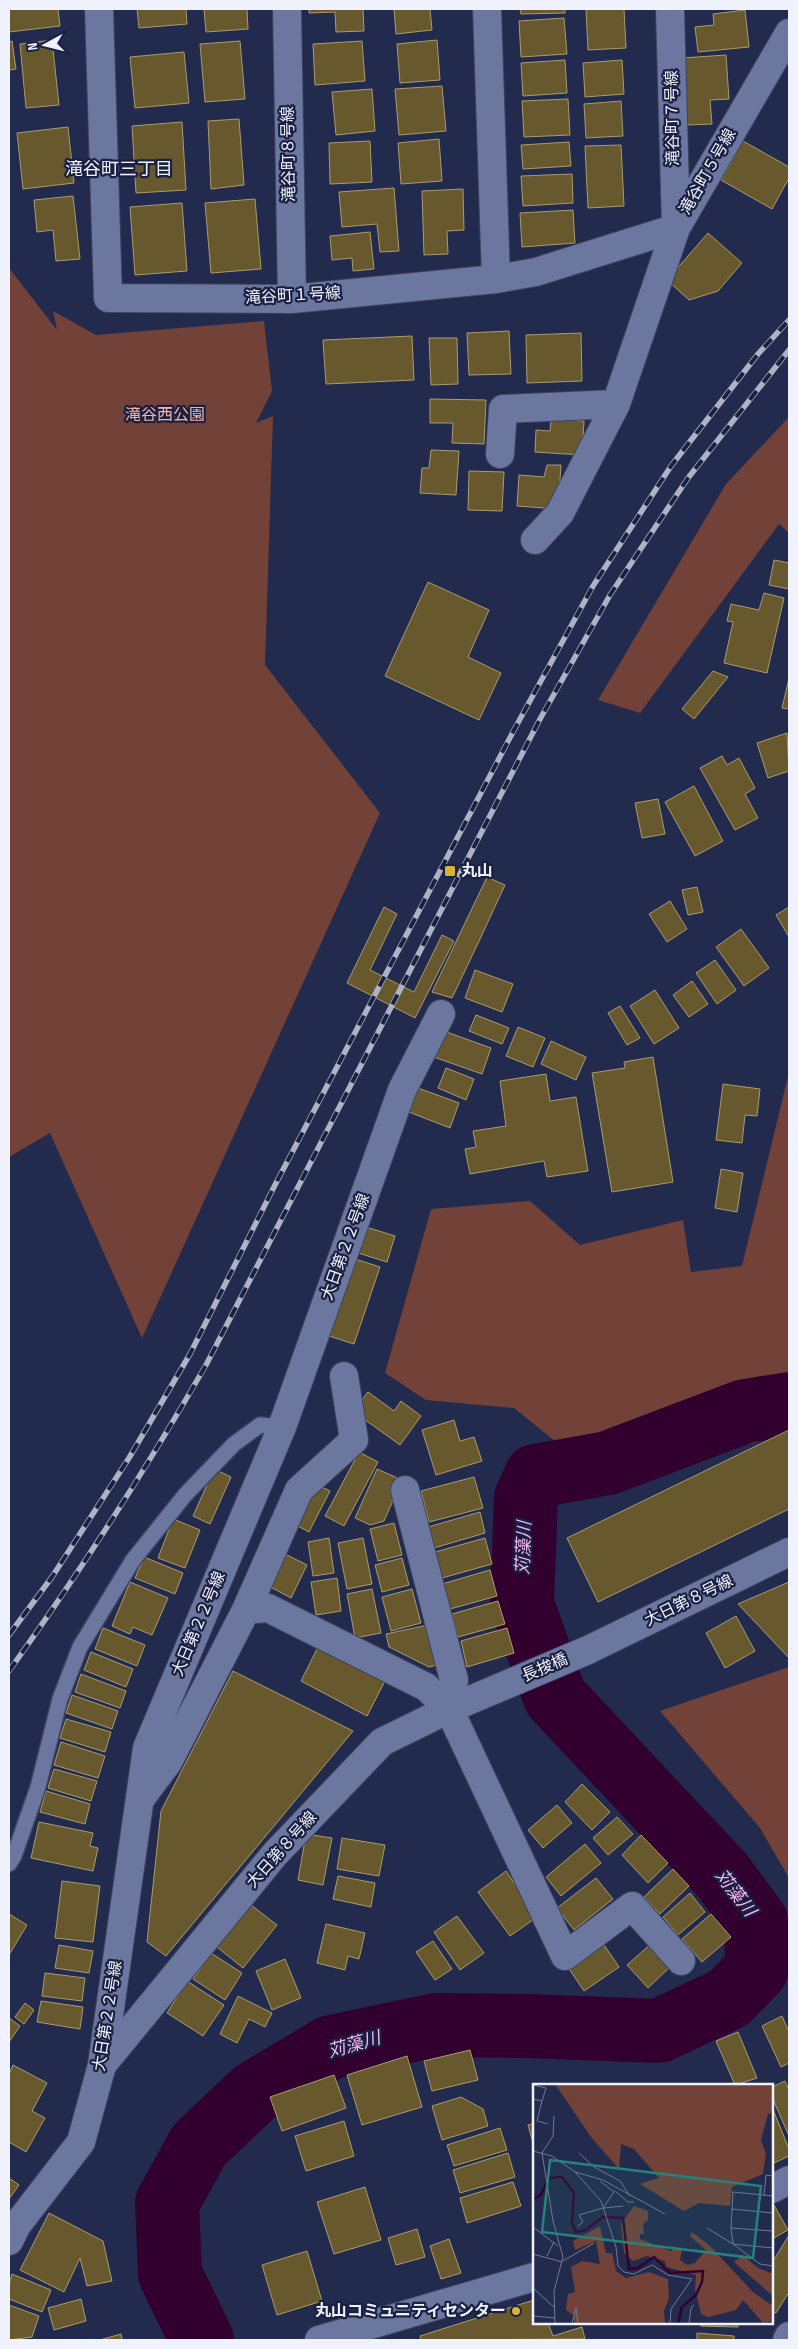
<svg xmlns="http://www.w3.org/2000/svg" width="798" height="2349" font-family="'Sofia Sans Condensed','Noto Sans JP',sans-serif">
<style>
.green{fill:#724238}
.lines{fill:none;stroke-linecap:round;stroke-linejoin:round}
.river{stroke:#32002e;stroke-width:64}
.building{fill:#67592d;stroke:#aa9c6e}
.service-casing{stroke:#3e435f;stroke-width:18}
.minor-casing{stroke:#3e435f;stroke-width:30}
.tertiary-casing{stroke:#3e435f;stroke-width:30}
.service{stroke:#6b779f;stroke-width:15}
.minor{stroke:#6b779f;stroke-width:28}
.tertiary{stroke:#6b779f;stroke-width:28}
.rail-casing{stroke:#adb2c4;stroke-width:5.5}
.rail{stroke:#192042;stroke-width:4;stroke-dasharray:11;stroke-linecap:butt}
.poi-dot{fill:#d8b434;stroke:#192042;stroke-width:2}
.labels{text-anchor:middle;dominant-baseline:central;stroke-width:4.5;stroke-linejoin:round;paint-order:stroke}
.street-label{font-size:16px;fill:#f0f3fd;stroke:#192042}
.park-label{font-size:16px;fill:#f7b4a6;stroke:#192042}
.poi-label{font-size:16px;font-weight:bold;fill:#f0f3fd;stroke:#192042;text-anchor:start}
.neighbourhood-label{font-size:18px;fill:#f0f3fd;stroke:#192042}
.water-label{font-size:18px;font-style:italic;fill:#f9b5ee;stroke:#192042}
.inset-river{fill:none;stroke:#32002e;stroke-width:2.5}
.inset-road{fill:none;stroke:#747a93;stroke-width:1}
.view{fill:#26827c;fill-opacity:0.15;stroke:#26827c;stroke-width:2.5}
.inset-edge{fill:none;stroke:#f0f3fd;stroke-width:2.5}
</style>
<rect width="100%" height="100%" fill="#222a4d"/>
<path class="green" d="M9,268L57,330L53,311L96,335L264,321L272,391L256,423L273,416L265,665L380,813L142,1338L50,1133L9,1157Z
M789,417V533L779,524L640,713L598,700L726,484Z
M789,1072V1433L607,1483L514,1408L426,1400L385,1373L431,1209L530,1201L580,1245L683,1220L691,1272L742,1266Z
M789,1667V1878L760,1828L660,1711Z"/>
<g class="lines">
<path class="river" d="M202,2340L170,2274L167,2203L199,2145L254,2093L331,2047L436,2025L526,2026L659,2031L729,1998L757,1969L756,1921L722,1875L555,1697L522,1604L526,1498L536,1476L608,1463L745,1411L789,1404"/>
</g>
<path class="building" d="M9,9H58L60,26L9,32Z
M137,9H186L187,24L139,28Z
M204,9H247L248,29L206,32Z
M309,9H363L364,31L336,32L335,12L309,13Z
M394,9H430L432,30L396,34Z
M520,9H565V13L521,14Z
M586,9H624L626,48L588,50Z
M745,10L749,47L698,52L695,27L714,25L713,14Z
M564,18L567,54L521,57L519,21Z
M52,40L59,105L26,108L20,44Z
M437,40L440,80L400,83L397,44Z
M12,41L16,69L9,70V42Z
M240,41L245,99L205,102L200,44Z
M362,41L365,81L315,85L313,44Z
M184,52L189,103L135,108L130,57Z
M726,55L729,99L710,100L712,124L687,125L682,58Z
M565,60L567,93L523,96L521,63Z
M622,60L624,94L585,97L583,63Z
M442,86L446,131L399,135L395,89Z
M372,89L375,131L336,135L332,92Z
M568,99L570,135L524,137L522,101Z
M621,101L623,136L586,138L584,104Z
M239,119L244,185L211,189L208,121Z
M182,122L186,190L136,193L132,126Z
M68,127L74,183L23,189L17,133Z
M439,139L442,181L401,184L398,143Z
M370,141L372,182L330,184L329,143Z
M743,141L789,167V178L772,209L721,180Z
M569,142L571,166L523,169L521,145Z
M621,145L624,206L588,208L585,146Z
M572,174L573,203L523,206L521,176Z
M394,188L399,251L380,252L377,224L342,227L339,192Z
M463,189L464,230L447,231L448,254L424,255L422,191Z
M73,196L80,259L56,261L53,230L37,232L34,200Z
M255,199L261,269L211,273L205,203Z
M182,203L187,271L135,275L130,207Z
M573,210L575,243L522,247L520,213Z
M370,232L374,269L353,271L352,258L332,260L330,236Z
M708,233L742,263L718,291L689,300L667,280Z
M509,331L511,374L469,375L467,333Z
M581,333L582,381L527,383L526,335Z
M412,336L414,380L326,384L323,340Z
M429,338H457L458,384L431,385Z
M430,399L486,400L484,444L452,443L453,423H430Z
M551,419L584,421L582,455L535,452L536,430L550,431Z
M431,450L459,451L456,495L420,493L422,468H429Z
M547,465H561L558,509L517,506L519,475L544,477Z
M469,471L504,472L502,511L468,510Z
M774,560L789,563V589L769,585Z
M428,582L489,610L468,657L501,673L479,720L385,676Z
M764,593L784,598L767,673L724,663L733,622L727,621L731,604L759,610Z
M713,671L728,677L694,719L682,709Z
M789,678V709L782,708Z
M787,733L789,771L768,778L757,743Z
M722,756L727,765L739,758L755,788L745,794L758,818L735,830L700,768Z
M694,786L723,841L695,856L665,802Z
M658,799L665,834L642,838L635,803Z
M487,877L505,885L480,939L452,998L432,992Z
M697,887L703,912L688,915L682,890Z
M670,901L687,929L667,942L649,914Z
M384,907L397,914L370,970L414,992L442,935L454,941L415,1018L347,983Z
M789,907V937L776,915Z
M741,929L769,968L744,986L716,947Z
M715,960L736,990L717,1004L696,973Z
M475,970L513,984L502,1012L465,998Z
M692,981L708,1004L689,1017L673,995Z
M655,990L679,1028L654,1044L630,1006Z
M620,1006L640,1038L627,1045L608,1013Z
M476,1015L509,1028L502,1044L469,1031Z
M518,1027L545,1038L533,1067L506,1056Z
M441,1030L491,1048L482,1074L431,1056Z
M551,1041L586,1057L576,1080L541,1064Z
M653,1057L673,1182L612,1192L592,1073L625,1068L624,1062Z
M446,1068L474,1079L466,1100L438,1088Z
M546,1074L550,1101L576,1097L588,1171L547,1177L544,1161L470,1174L465,1149L476,1147L473,1131L506,1126L500,1081Z
M723,1084L760,1089L757,1116L745,1115L742,1143L716,1140Z
M418,1088L459,1103L450,1128L409,1112Z
M721,1169L743,1173L737,1212L715,1208Z
M363,1226L395,1236L387,1262L355,1252Z
M352,1258L380,1267L354,1344L326,1335Z
M368,1392L394,1411L401,1401L421,1416L400,1445L353,1411Z
M454,1420L460,1441L474,1437L482,1461L436,1475L422,1430Z
M789,1430V1509L598,1602L567,1538Z
M359,1452L378,1462L344,1526L325,1516Z
M214,1469L231,1477L210,1524L193,1516Z
M377,1469L402,1480L384,1521L370,1525L355,1518Z
M474,1477L483,1508L429,1522L421,1491Z
M311,1482L330,1491L309,1532L290,1522Z
M480,1512L485,1533L434,1548L428,1527Z
M173,1519L200,1530L185,1568L158,1558Z
M394,1523L402,1555L378,1561L370,1529Z
M329,1538L334,1573L313,1576L308,1542Z
M363,1538L372,1584L347,1589L338,1543Z
M485,1538L492,1564L442,1578L435,1552Z
M281,1552L307,1565L291,1598L265,1584Z
M144,1557L183,1573L175,1594L135,1578Z
M402,1558L409,1585L382,1592L375,1565Z
M490,1570L497,1596L450,1609L442,1584Z
M337,1578L341,1611L316,1615L311,1582Z
M130,1582L168,1598L152,1635L133,1627L130,1634L112,1626Z
M789,1582V1658L738,1604Z
M372,1589L381,1633L355,1638L347,1594Z
M412,1589L421,1623L391,1631L382,1597Z
M498,1601L505,1624L458,1637L452,1614Z
M736,1616L755,1651L725,1668L706,1633Z
M428,1625L437,1665L429,1667L389,1647L386,1634Z
M103,1628L145,1645L137,1666L95,1649Z
M507,1628L514,1653L467,1667L461,1641Z
M320,1643L386,1679L367,1716L301,1681Z
M91,1652L133,1669L126,1687L84,1670Z
M233,1671L353,1731L166,1956L147,1942L161,1811Z
M81,1674L126,1691L120,1708L75,1692Z
M72,1695L118,1711L112,1729L66,1713Z
M66,1719L111,1732L105,1752L60,1738Z
M61,1742L105,1756L98,1778L54,1765Z
M54,1769L97,1781L91,1801L48,1788Z
M582,1784L610,1812L592,1830L565,1802Z
M46,1791L90,1804L85,1824L40,1812Z
M557,1805L572,1823L543,1848L528,1830Z
M617,1817L633,1834L608,1855L593,1838Z
M39,1822L93,1833L90,1846L98,1848L93,1871L31,1858Z
M306,1834L332,1838L323,1885L298,1880Z
M641,1835L668,1863L648,1883L622,1855Z
M342,1838L385,1845L379,1876L337,1869Z
M585,1844L601,1863L561,1896L546,1877Z
M673,1869L689,1886L660,1914L644,1897Z
M506,1871L537,1917L510,1936L478,1892Z
M338,1876L375,1883L371,1907L333,1899Z
M596,1878L613,1899L574,1930L557,1908Z
M62,1881L100,1886L93,1942L55,1938Z
M690,1893L705,1912L678,1935L663,1917Z
M251,1905L277,1925L243,1968L217,1947Z
M9,1914L27,1925L9,1955Z
M711,1914L731,1937L702,1962L682,1939Z
M457,1916L484,1953L460,1970L434,1932Z
M326,1924L365,1933L359,1959L348,1956L345,1970L317,1963Z
M600,1939L619,1967L584,1991L565,1963Z
M433,1941L452,1969L435,1980L416,1952Z
M652,1943L672,1965L648,1988L627,1965Z
M59,1945L93,1951L89,1973L55,1968Z
M211,1953L242,1973L225,2000L193,1979Z
M285,1959L301,1998L272,2010L256,1971Z
M45,1973L85,1978L82,2001L42,1996Z
M187,1981L224,2005L203,2036L167,2013Z
M238,1996L272,2013L265,2027L249,2019L237,2043L220,2034Z
M41,2001L83,2007L80,2029L37,2022Z
M25,2003L34,2010L24,2024L15,2017Z
M782,2016L789,2032V2063L781,2067L762,2026Z
M9,2018L20,2026L9,2042Z
M738,2032L757,2078L735,2085L716,2041Z
M470,2050L478,2080L432,2091L424,2061Z
M407,2056L422,2107L362,2125L347,2075Z
M13,2065L47,2083L32,2111L45,2118L26,2152L9,2142V2074Z
M334,2075L346,2108L282,2131L270,2097Z
M785,2081L789,2090V2136L772,2097V2087Z
M461,2097L483,2109L488,2126L442,2140L432,2106Z
M772,2107L789,2149V2156L772,2164Z
M344,2121L354,2156L306,2171L295,2136Z
M534,2123V2146L528,2125Z
M500,2128L507,2150L454,2166L447,2145Z
M508,2153L515,2177L460,2193L453,2170Z
M9,2178L19,2185L9,2199Z
M513,2182L521,2206L467,2223L460,2198Z
M365,2187L381,2240L334,2254L317,2202Z
M774,2205L788,2230L772,2239V2207Z
M49,2213L103,2241L112,2281L87,2286L80,2258L64,2292L20,2270Z
M417,2229L425,2257L396,2265L388,2238Z
M789,2235V2292L776,2313L772,2312V2263Z
M449,2239L461,2273L441,2279L430,2246Z
M307,2251L322,2301L277,2315L262,2265Z
M12,2274L51,2290L42,2312L9,2299V2284Z
M81,2299L86,2321L54,2330L48,2308Z
M534,2300V2323H548L553,2336L582,2327L585,2339L421,2340L420,2336Z
M9,2305L39,2316L32,2337L9,2340Z
M701,2323H738V2327L701,2326Z
M697,2333L734,2336V2340H697Z
M121,2334L122,2340H100Z"/>
<g class="lines">
<g class="service-casing">
<path id="service" d="M9,1864L14,1856L38,1787L60,1699L80,1647L133,1560L185,1495L234,1444L260,1425L282,1427"/>
</g>
<g class="minor-casing">
<path id="minor" d="M99,9L108,298L292,299L496,279L536,272L676,228L789,33
M287,9L292,299
M500,454L503,409L616,404
M535,540L560,513L616,404L676,228L670,9
M405,1490L454,1680L449,1709
M246,1610L299,1490L354,1440L344,1376
M141,1798L168,1762L246,1610L268,1608L426,1687L449,1709L565,1956L632,1906L681,1961
M103,2064L275,1854L382,1742L449,1709L588,1650L789,1552
M772,2189L789,2180
M9,2241L17,2225L81,2142L102,2065L147,1748L282,1427L402,1090L441,1014
M319,2340L534,2277"/>
</g>
<g class="tertiary-casing">
<path id="tertiary" d="M487,9L496,279
M787,2340L789,2336"/>
</g>
<use href="#service" class="service"/>
<use href="#minor" class="minor"/>
<use href="#tertiary" class="tertiary"/>
<g class="rail-casing">
<path id="rail" d="M9,1635L52,1577L129,1458L190,1354L275,1185L514,730L593,586L671,466L758,354L789,320
M9,1671C80,1572 145,1471 206,1365L540,719L610,595L688,478L789,350"/>
</g>
<use href="#rail" class="rail"/>
</g>
<g class="poi-dot">
<rect x="444" y="865" width="12" height="12" rx="2.5"/>
<circle cx="516" cy="2311" r="5"/>
</g>
<g class="labels">
<g class="street-label">
<text transform="translate(673 118) rotate(-91)">滝谷町７号線</text>
<text transform="translate(289 154) rotate(-91)">滝谷町８号線</text>
<text transform="translate(708 172) rotate(-60)">滝谷町５号線</text>
<text transform="translate(293 296) rotate(-3)">滝谷町１号線</text>
<text transform="translate(346 1247) rotate(-70)">大日第２２号線</text>
<text transform="translate(689 1601) rotate(-26)">大日第８号線</text>
<text transform="translate(199 1624) rotate(-67)">大日第２２号線</text>
<text transform="translate(545 1668) rotate(-23)">長捘橋</text>
<text transform="translate(282 1850) rotate(-48)">大日第８号線</text>
<text transform="translate(108 2016) rotate(-81)">大日第２２号線</text>
</g>
<g class="park-label">
<text x="165" y="415">滝谷西公園</text>
</g>
<g class="poi-label">
<text x="461" y="871">丸山</text>
<text x="506" y="2311" text-anchor="end">丸山コミュニティセンター</text>
</g>
<g class="neighbourhood-label">
<text x="119" y="169">滝谷町三丁目</text>
</g>
<g class="water-label">
<text transform="translate(524 1548) rotate(-88)">苅藻川</text>
<text transform="translate(735 1893) rotate(52)">苅藻川</text>
<text transform="translate(354 2045) rotate(-16)">苅藻川</text>
</g>
</g>
<g transform="translate(533 2084)">
<rect width="240" height="240" fill="#222a4d"/>
<path d="M22,0H240V29L235,30L228,56L233,70L230,90L199,103L197,122L166,119L151,127L107,100L126,94L101,65L88,60L86,85L58,53ZM101,122L115,127V136L110,140L111,150H107V155L138,167L142,162L149,167L147,176L154,181L162,179L173,166L157,152L159,148L177,162L220,208L240,222V237L230,239L210,216L203,226L175,233L168,230L162,205L163,191L133,183L132,177L114,172L100,177L91,169L88,140ZM67,142L73,169H79L83,187L93,194L116,188L135,195L136,214L131,227L132,240H42L40,231L33,226L35,210L42,208L38,183L49,177L67,180L63,157L42,166L40,157ZM210,171L225,184L240,190V212L201,178Z" fill="#724238"/>
<path class="inset-river" d="M0,115L8,111L16,94L29,93L41,109L39,139L43,148L52,146L70,133L90,134L96,185L105,184L121,173L137,189L170,187L169,198L163,211L149,223L145,240"/>
<path class="inset-road" d="M0,1L13,4L9,17M0,15L9,17L4,37L15,40M0,67L19,72L42,88L70,96L132,130M9,69L20,137L30,173L21,207L22,240M9,69L20,52L21,32M46,69L61,83L87,97L97,112M42,88L68,117L83,163L85,182L91,188L101,190L119,181L135,191L159,195L138,225L137,240M82,107L95,118H101M231,111L233,91L240,92M240,112L200,108L198,144L200,160L227,180L240,182M71,124L90,122M198,125L240,129M45,142L50,138L46,131L70,124L81,108L67,97M0,143L25,162M174,144L200,160L240,164M198,144L240,147M0,170L29,178M14,172L21,158M30,177L61,159M0,204L21,223M0,232L22,234M39,240L43,224L45,240M156,240L158,224L161,221"/>
<path class="view" d="M17,76L228,102L220,174L9,148Z"/>
<rect width="240" height="240" class="inset-edge"/>
</g>
<rect width="798" height="2349" fill="none" stroke="#f0f3fd" stroke-width="20"/>
<g transform="translate(45 45) rotate(263)" stroke="#192042" stroke-width="4" paint-order="stroke">
<path d="M0-4L9 19L0 12L-9 19Z" fill="#f0f3fd"/>
<text y="-8" font-size="14" font-weight="bold" text-anchor="middle" fill="#f0f3fd">N</text>
</g>
</svg>
